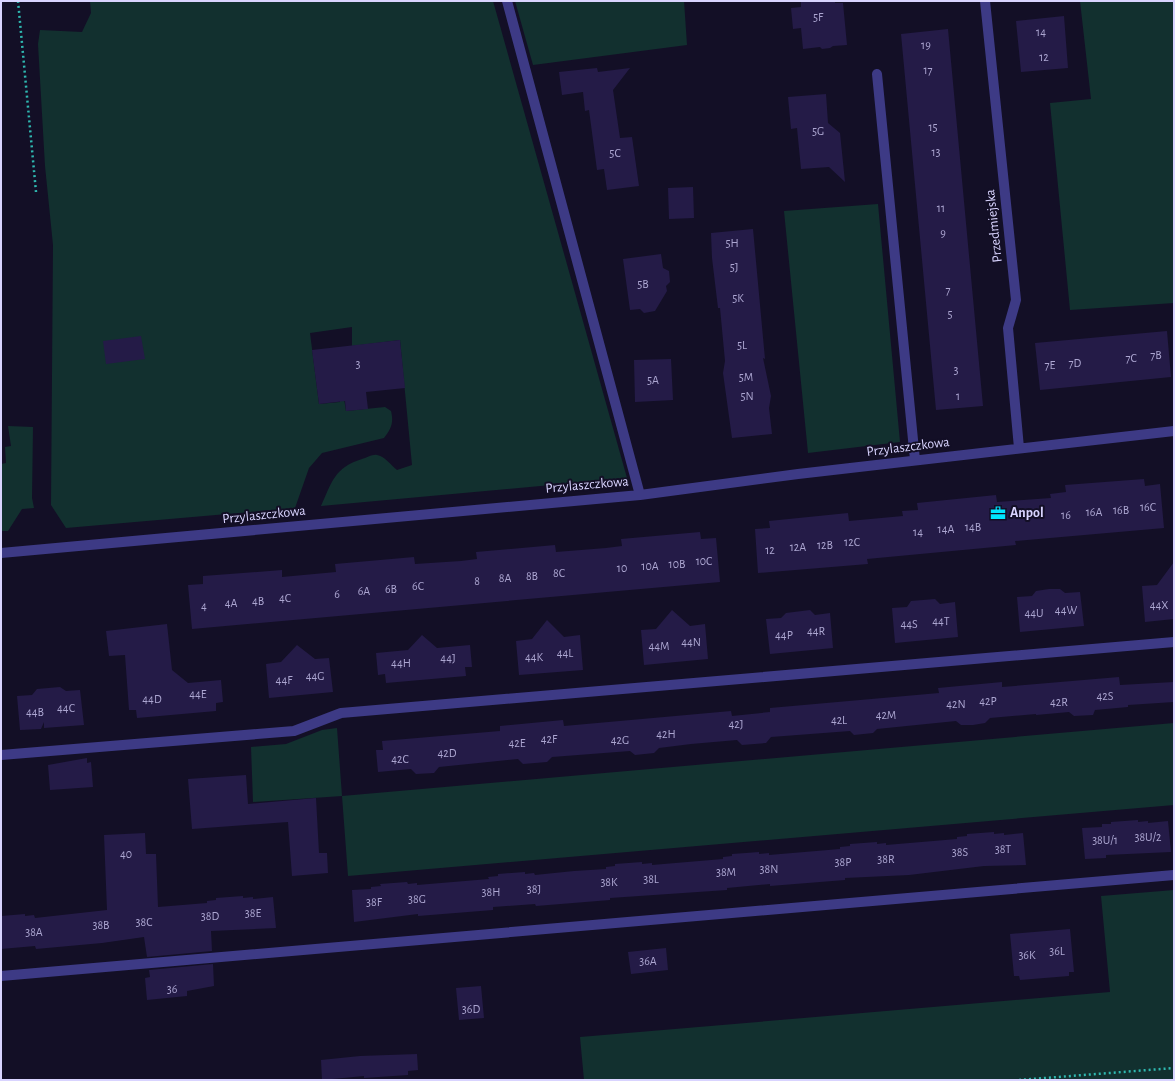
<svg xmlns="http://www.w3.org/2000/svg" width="1175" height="1081" font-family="'Alegreya Sans',sans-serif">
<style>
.green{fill:#12302f}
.building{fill:#241b47}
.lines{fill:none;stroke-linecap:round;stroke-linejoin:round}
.path{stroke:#2fb8b0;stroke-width:2.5;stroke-dasharray:2 3;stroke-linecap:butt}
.minor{stroke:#3d3a85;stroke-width:10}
.labels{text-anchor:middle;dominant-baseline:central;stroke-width:4;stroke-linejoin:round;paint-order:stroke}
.number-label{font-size:12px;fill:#aca6d1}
.street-label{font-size:14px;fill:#d9d4ff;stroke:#130f26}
.poi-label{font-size:14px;font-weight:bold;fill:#d9d4ff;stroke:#130f26;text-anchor:start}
</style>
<rect width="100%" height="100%" fill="#130f26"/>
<path class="green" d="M90,1H493L627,478L321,506C332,482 334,468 362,459C366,458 373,454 377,455C384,456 391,465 397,470L412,465L400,340L352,346V327L310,333L319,404L340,402V399H344L346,411L385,407L391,411C394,423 391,429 384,438L322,453L309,468L295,508L66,528L51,505L53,245L45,166L38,44L40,30L82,32L91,13Z
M515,1H684L687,45L533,65Z
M1080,1H1174V303L1070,310L1050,103L1091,99Z
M878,204L900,442L808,453L784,211Z
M8,426L33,427L32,498L34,508L22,509L8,531H1V464L6,463L5,447L11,446Z
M1174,723V805L348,876L342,796L253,802L251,747L286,744L322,730L337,728L342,796Z
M1174,890V1080H584L580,1037L1110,992L1101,896Z"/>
<path class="building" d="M801,1H835V3H843L847,45L833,46L830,48L822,49L820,47L803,49L801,28L793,29L791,8L801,7Z
M1064,16L1068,68L1021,72L1016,21Z
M948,29L983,406L936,410L901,34Z
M597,68L598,72L630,68L613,90L620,138L632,137L639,186L607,190L604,169L597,170L589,110L585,111L583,92L562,95L559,72Z
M826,94L828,123L840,133L845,182L829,167L801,169L797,128L791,129L788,97Z
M693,187L694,218L669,219L668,188Z
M753,229L765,359L763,358L771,396L769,408L772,434L732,438L723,373L725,361L720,308H718L712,258L711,233Z
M661,254L663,268L669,271L670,282L666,286L667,291L655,311L644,313L640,309L630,310L623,259Z
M1167,331L1171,377L1040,390L1035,343Z
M141,336L145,359L106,364L103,341Z
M400,340L405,388L366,392L368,409L346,411L345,401L319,404L312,350Z
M671,359L673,400L635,402L634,360Z
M1144,479L1145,486L1160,484L1164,528L1015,541L1016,545L867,559L868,564L758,573L755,529L770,528L769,521L848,513L849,521L903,516L902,511L918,510L917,503L996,495L997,502L1051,498L1050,494L1066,492L1065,485Z
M700,532L701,539L716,538L720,582L192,629L188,585L203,584V576L282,570V577L336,572L335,564L414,557L415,564L461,561L477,559L476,552L555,545L556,552L606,548L622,546L621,539Z
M1174,562V619L1145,622L1142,586L1157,585Z
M1049,589H1060L1065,593L1080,592L1084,626L1020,632L1017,597L1032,596L1036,591Z
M935,599L940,604L955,602L958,637L895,643L892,608L907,607L911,601Z
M672,610L690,626L705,624L708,659L644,665L641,630L656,629Z
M810,610L815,615L830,613L833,648L770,654L766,619L781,618L786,613Z
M547,620L564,637L580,635L583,670L519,675L516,641L532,639Z
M167,624L172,670L188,683L221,680L223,702L216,703V711L137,718L136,710H129L125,655L109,656L106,631Z
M422,635L437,648L470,645L472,667H465L466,676L386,683L385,674L378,675L376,653L408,650Z
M297,645L315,659L329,658L333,692L269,698L266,664L281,662Z
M1119,677L1120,685L1174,682V702L1128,705V707L1095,710L1093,715L1074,716L1069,712L1036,715V714L990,718L985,723L973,725H961L956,721L877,729L873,733L854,735L850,731L771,737L766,743L742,745L737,740L691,744L659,748L654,753L635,755L630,751L552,757L547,762L523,764L518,759L439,767L434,773L416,774L411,769L378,772L376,750H383L382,741L500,731V726L563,720L564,726L731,711L732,716L770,712V708L939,693L938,688L1002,682V687Z
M60,687L66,691L80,690L84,725L44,728V722L41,729L20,730L17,696L32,695L37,689Z
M87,758V763L91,762L93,787L50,790L48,765Z
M246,775L248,804L316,798L319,853H327L328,873L292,876L288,822L192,829L188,779Z
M1138,820V822L1148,821V823L1168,821L1171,852L1106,855V858L1085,859L1082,828L1102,827V824H1111V822Z
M994,832V834L1004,833V835L1023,833L1026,865L984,866L909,875L845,878V880L770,886V884L727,888V890L610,898V900L536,906L535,904L493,907V910L418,916V914L354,922L352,890L371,889V887L381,886L380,884L407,882L408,884L417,883V885L489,879L488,877L498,876V874L525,872V874L534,873L535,875L574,871L606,869V867L615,866V864L642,862V864L652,863V865L723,859V857L732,856V854L746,853L759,852V854L769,853V855L840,849V847L850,846V844L877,842V844L886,843V845L957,839V837L967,836V834Z
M145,833L146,854H156L158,907L207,903V901L216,900V898L243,896V898L253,897V899L273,897L276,928L211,931L212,951L147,957L144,937L102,943L36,949L35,946L1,949V916L25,914V916L34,915L35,918L107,910L104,835Z
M1070,929L1074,972H1069V976L1020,980L1019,976H1014L1010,934Z
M666,948L668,970L631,974L628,952Z
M213,964L214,986L187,991V996L147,1000L145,978L150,977L149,970Z
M481,986L484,1018L459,1020L456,988Z
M417,1054L418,1070L408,1071V1075L364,1078V1076L322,1080L321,1060L360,1056Z"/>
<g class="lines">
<path class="path" d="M18,1L36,192
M1019,1080L1174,1068"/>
<path class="minor" d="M507,1L640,495
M985,1L1016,300L1008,328L1019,448
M877,74L915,460
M1,553L640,495L798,474L1174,431
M1,755L294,731L341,713L1174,642
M1,976L1174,875"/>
</g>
<defs>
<g id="office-bare" transform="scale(1.2)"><path d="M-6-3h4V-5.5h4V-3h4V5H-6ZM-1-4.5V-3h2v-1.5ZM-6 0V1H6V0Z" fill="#00e5ff" stroke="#130f26" stroke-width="2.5" paint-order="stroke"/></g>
</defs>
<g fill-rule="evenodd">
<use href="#office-bare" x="998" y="513"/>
</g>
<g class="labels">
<g class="number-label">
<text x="818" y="17">5F</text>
<text x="1041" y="32">14</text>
<text x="926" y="45">19</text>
<text x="1044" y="57">12</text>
<text x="928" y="70">17</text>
<text x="933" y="127">15</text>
<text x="818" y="131">5G</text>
<text x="936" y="152">13</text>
<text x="615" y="153">5C</text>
<text x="941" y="208">11</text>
<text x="943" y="233">9</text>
<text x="732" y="243">5H</text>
<text x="734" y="267">5J</text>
<text x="643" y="284">5B</text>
<text x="948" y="290">7</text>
<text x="738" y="298">5K</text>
<text x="950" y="314">5</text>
<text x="742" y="345">5L</text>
<text x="1156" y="355">7B</text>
<text x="1131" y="358">7C</text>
<text x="1075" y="363">7D</text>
<text x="358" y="364">3</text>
<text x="1050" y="365">7E</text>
<text x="956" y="370">3</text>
<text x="746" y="377">5M</text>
<text x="653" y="380">5A</text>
<text x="747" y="396">5N</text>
<text x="958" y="396">1</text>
<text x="1148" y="507">16C</text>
<text x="1121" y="510">16B</text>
<text x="1094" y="512">16A</text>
<text x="1066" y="515">16</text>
<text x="973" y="527">14B</text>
<text x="946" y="529">14A</text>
<text x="918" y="532">14</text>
<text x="852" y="542">12C</text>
<text x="825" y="545">12B</text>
<text x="798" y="547">12A</text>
<text x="770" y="550">12</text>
<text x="704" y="561">10C</text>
<text x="677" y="564">10B</text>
<text x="650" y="566">10A</text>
<text x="622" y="568">10</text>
<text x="559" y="573">8C</text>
<text x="532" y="576">8B</text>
<text x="505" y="578">8A</text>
<text x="477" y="581">8</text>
<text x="418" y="586">6C</text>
<text x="391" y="589">6B</text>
<text x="364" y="591">6A</text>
<text x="337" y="594">6</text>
<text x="285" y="598">4C</text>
<text x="258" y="601">4B</text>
<text x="231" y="603">4A</text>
<text x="1159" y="605">44X</text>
<text x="204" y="606">4</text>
<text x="1066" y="610">44W</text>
<text x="1034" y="613">44U</text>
<text x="941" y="621">44T</text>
<text x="909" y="624">44S</text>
<text x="816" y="631">44R</text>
<text x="784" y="635">44P</text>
<text x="691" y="642">44N</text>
<text x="659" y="646">44M</text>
<text x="565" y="653">44L</text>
<text x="534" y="657">44K</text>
<text x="448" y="658">44J</text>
<text x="401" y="663">44H</text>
<text x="315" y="676">44G</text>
<text x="284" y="680">44F</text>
<text x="198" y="694">44E</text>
<text x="1105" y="696">42S</text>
<text x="152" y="699">44D</text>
<text x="988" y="701">42P</text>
<text x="1059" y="702">42R</text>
<text x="956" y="704">42N</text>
<text x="66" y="708">44C</text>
<text x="35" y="712">44B</text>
<text x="886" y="715">42M</text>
<text x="839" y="720">42L</text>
<text x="736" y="724">42J</text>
<text x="666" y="734">42H</text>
<text x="549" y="739">42F</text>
<text x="620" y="740">42G</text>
<text x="517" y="743">42E</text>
<text x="447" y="753">42D</text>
<text x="400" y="759">42C</text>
<text x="1148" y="837">38U/2</text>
<text x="1105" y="840">38U/1</text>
<text x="1003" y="849">38T</text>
<text x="960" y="852">38S</text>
<text x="126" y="854">40</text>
<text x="886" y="859">38R</text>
<text x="843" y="862">38P</text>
<text x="769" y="869">38N</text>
<text x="726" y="872">38M</text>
<text x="651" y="879">38L</text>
<text x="609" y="882">38K</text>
<text x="534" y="889">38J</text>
<text x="491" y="892">38H</text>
<text x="417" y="899">38G</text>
<text x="374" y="902">38F</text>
<text x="253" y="913">38E</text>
<text x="210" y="916">38D</text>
<text x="144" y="922">38C</text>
<text x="101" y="925">38B</text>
<text x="34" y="932">38A</text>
<text x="1057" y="951">36L</text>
<text x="1027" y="955">36K</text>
<text x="648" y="961">36A</text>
<text x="172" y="989">36</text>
<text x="471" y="1009">36D</text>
</g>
<g class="street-label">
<text transform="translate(994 226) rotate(-96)">Przedmiejska</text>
<text transform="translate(908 447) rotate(-7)">Przylaszczkowa</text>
<text transform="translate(587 485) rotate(-5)">Przylaszczkowa</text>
<text transform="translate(264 515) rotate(-6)">Przylaszczkowa</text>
</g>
<g class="poi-label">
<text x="1010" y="513">Anpol</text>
</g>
</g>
<rect width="1175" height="1081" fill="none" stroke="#d9d4ff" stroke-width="4"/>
</svg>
